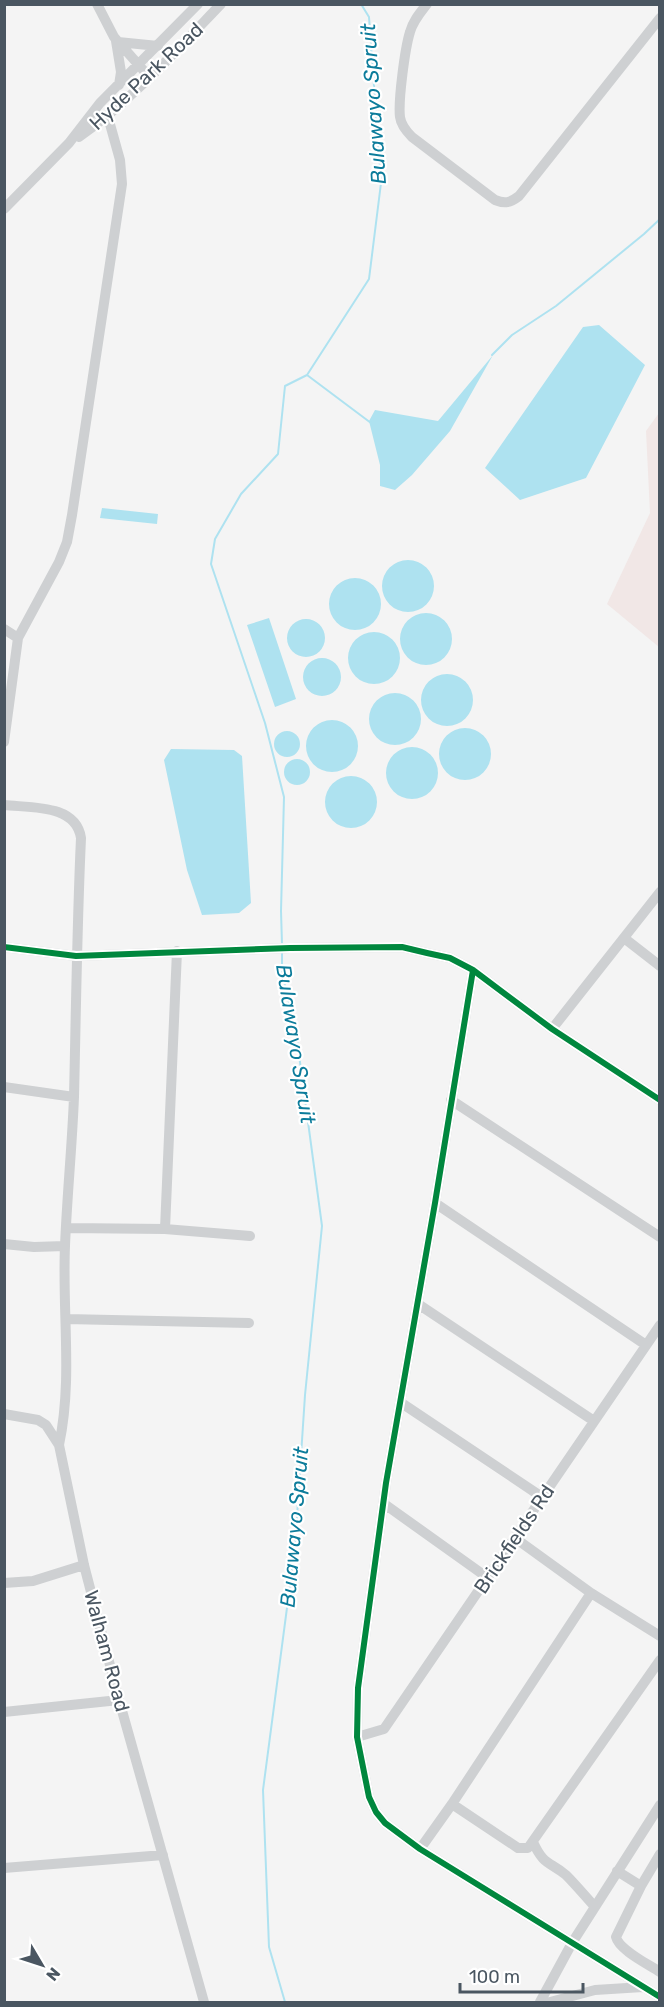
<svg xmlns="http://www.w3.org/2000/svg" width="664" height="2007" font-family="Rubik,sans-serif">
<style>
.medical{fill:#f1e7e6}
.water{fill:#aee2f0}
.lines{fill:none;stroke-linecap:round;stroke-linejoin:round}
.stream{stroke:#aee2f0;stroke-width:2}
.minor{stroke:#ced0d2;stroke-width:10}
.cycleway-casing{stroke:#fff;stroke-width:10}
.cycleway{stroke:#00873e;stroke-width:6}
.labels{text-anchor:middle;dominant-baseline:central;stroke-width:4.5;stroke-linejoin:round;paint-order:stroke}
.street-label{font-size:20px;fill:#4a5661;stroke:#fff}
.water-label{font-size:21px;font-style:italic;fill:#0c7c9b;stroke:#fff}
</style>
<rect width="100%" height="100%" fill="#f4f4f4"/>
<path class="medical" d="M659,413V647L607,604L650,513L646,431Z"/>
<path class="water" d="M599,325L645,365L586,478L520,500L485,468L583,327Z
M493,355L450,431L412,475L395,490L380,486V465L369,421L375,410L438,421Z
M102,508L158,514L157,524L100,518Z
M382 586a26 26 0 1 1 52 0a26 26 0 1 1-52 0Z
M329 604a26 26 0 1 1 52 0a26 26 0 1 1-52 0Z
M400 639a26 26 0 1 1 52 0a26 26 0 1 1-52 0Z
M269,618L296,699L275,707L247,625Z
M287 638a19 19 0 1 1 38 0a19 19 0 1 1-38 0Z
M348 658a26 26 0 1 1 52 0a26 26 0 1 1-52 0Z
M303 677a19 19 0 1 1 38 0a19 19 0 1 1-38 0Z
M421 700a26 26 0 1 1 52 0a26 26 0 1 1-52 0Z
M369 719a26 26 0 1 1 52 0a26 26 0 1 1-52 0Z
M306 746a26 26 0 1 1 52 0a26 26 0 1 1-52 0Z
M439 754a26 26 0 1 1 52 0a26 26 0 1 1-52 0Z
M274 744a13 13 0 1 1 26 0a13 13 0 1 1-26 0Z
M386 773a26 26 0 1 1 52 0a26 26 0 1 1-52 0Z
M171,749L234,750L242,756L251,903L239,913L202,915L187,870L164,760Z
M284 772a13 13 0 1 1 26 0a13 13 0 1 1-26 0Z
M325 802a26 26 0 1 1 52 0a26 26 0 1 1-52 0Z"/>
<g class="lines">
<path class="stream" d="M492,355L512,335L556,306L644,234L660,219
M307,375L371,423
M282,944L281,911L284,797L265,723L211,564L215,539L241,494L278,454L285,386L307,375L369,279L381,183L369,17L361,4
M282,953V971L297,1040L322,1226L305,1395L295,1547L263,1790L269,1947L285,2002"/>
<path class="minor" d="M97,4L114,37L144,71
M427,4C420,13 413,21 410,32C405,48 398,101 400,117C401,125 406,131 412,137L495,200C505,204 510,203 519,196L660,18
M116,41L121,72L119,85
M118,42L158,46
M79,137C132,100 176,51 221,4
M4,209L69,143L100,103L198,4
M4,629L18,638
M4,742L18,638L59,562L67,542L72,515L122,184L120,160L108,117
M4,805C31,808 76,804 81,838C77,924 76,1011 74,1097C72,1147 67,1196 65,1246C62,1313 73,1379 59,1445
M624,938L660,966
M4,947L76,956L290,948L402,947L427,953L450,958L473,970L552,1029L660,1100
M473,970L435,1203L386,1483L358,1688L357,1737L369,1797L376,1812L385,1823L420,1849L660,1997
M552,1029L660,892
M4,1087L74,1097
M451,1100L660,1237
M435,1203L646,1345
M67,1228L165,1229L250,1236
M165,1229L177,951
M4,1244L34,1247L65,1246
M418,1304L594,1421
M66,1319L249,1323
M400,1402L542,1497
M4,1414L38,1420L46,1425L59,1445L84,1565L119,1700L204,2002
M383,1503L488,1578
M515,1538L591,1593L660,1636
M4,1583L33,1581L84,1565
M4,1712L119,1700
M357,1737L384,1729L660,1325
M452,1804L518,1848H528L660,1660
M533,1842C544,1866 549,1861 566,1875C576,1885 585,1896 595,1907
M420,1849L452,1804L591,1593
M660,1854L641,1886L616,1937C619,1950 648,1964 660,1972
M4,1868L163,1855
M617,1871L641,1886
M540,2002L572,1943L660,1805
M550,2002L595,1990L643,1987"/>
<g class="cycleway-casing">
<path id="cycleway" d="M4,947L76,956L290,948L402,947L427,953L450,958L473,970L552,1029L660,1100
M473,970L435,1203L386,1483L358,1688L357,1737L369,1797L376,1812L385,1823L420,1849L660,1997"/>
</g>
<use href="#cycleway" class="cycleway"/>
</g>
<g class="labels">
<g class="street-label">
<text transform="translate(146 76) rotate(-43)">Hyde Park Road</text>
<text transform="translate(514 1539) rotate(-56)">Brickfields Rd</text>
<text transform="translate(107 1651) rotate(75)">Walham Road</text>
</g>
<g class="water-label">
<text transform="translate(373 104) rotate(-94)">Bulawayo Spruit</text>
<text transform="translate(296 1044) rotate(81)">Bulawayo Spruit</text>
<text transform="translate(294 1527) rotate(-85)">Bulawayo Spruit</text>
</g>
</g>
<rect width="664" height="2007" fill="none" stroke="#4a5661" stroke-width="12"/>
<g transform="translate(42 1965) rotate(129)" stroke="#ffffff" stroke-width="4.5" paint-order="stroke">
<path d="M0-4.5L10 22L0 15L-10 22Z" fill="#4a5661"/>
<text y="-9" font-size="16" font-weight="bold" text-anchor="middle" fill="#4a5661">N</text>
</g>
<path d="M460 1983v9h123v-9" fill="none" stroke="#4a5661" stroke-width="3"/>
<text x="469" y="1983" font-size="18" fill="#4a5661" stroke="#ffffff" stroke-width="4.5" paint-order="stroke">100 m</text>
</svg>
